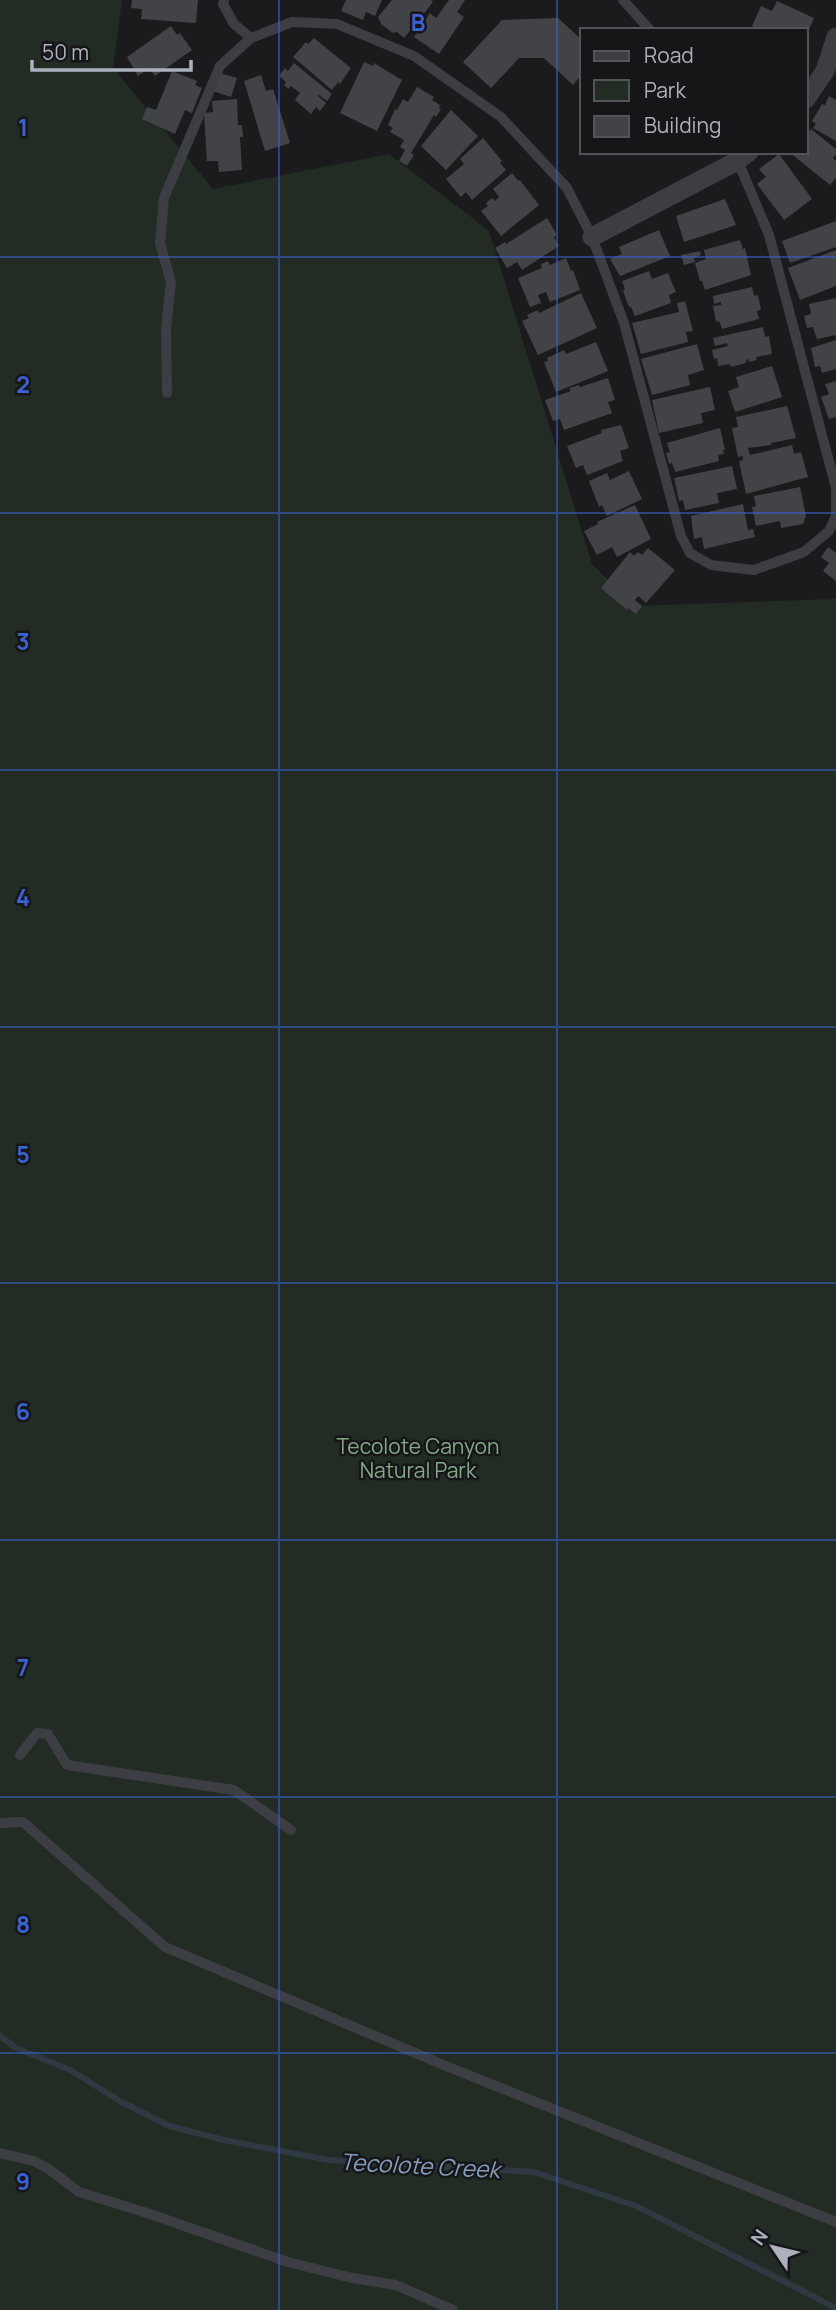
<svg xmlns="http://www.w3.org/2000/svg" width="836" height="2310" font-family="Manrope,sans-serif">
<style>
.green{fill:#222c24}
.lines{fill:none;stroke-linecap:round;stroke-linejoin:round}
.stream{stroke:#2f3942;stroke-width:6}
.building{fill:#424347}
.lane{stroke:#3d3e44;stroke-width:10}
.street{stroke:#3d3e44;stroke-width:19}
.grid{fill:none;stroke:#3a62d3;stroke-width:2;stroke-opacity:0.55}
.labels{text-anchor:middle;dominant-baseline:central;stroke-width:5;stroke-linejoin:round;paint-order:stroke}
.park-label{font-size:21px;fill:#83a988;stroke:#161618}
.water-label{font-size:23px;font-style:italic;fill:#839db9;stroke:#161618}
.grid-label{font-size:23px;text-anchor:middle;font-weight:bold;fill:#3a62d3;stroke:#161618;stroke-width:5;stroke-linejoin:round;paint-order:stroke}
</style>
<rect width="100%" height="100%" fill="#1b1b1d"/>
<path class="green" d="M0,0H122L113,68L213,189L389,154L489,231L592,564L635,606L836,599V2310H0Z"/>
<g class="lines">
<path class="stream" d="M0,2036L16,2048L70,2070L120,2101L169,2126L224,2140L328,2160L534,2172L636,2206L836,2308"/>
</g>
<path class="building" d="M132,0H198L196,23L141,19L142,9L131,8Z
M346,0H382L375,16L366,12L363,20L341,11Z
M392,0H431L433,2L404,38L397,32L393,33L381,24L378,17Z
M449,0H465L457,12L464,17L439,54L414,37L430,13L436,18Z
M777,1L814,18L806,36V30H761L752,26L761,6L772,11Z
M558,18L582,40V74L573,85L544,58H519L491,88L463,62L502,20Z
M171,26L177,35L180,33L192,50L155,76L149,68L138,76L127,57Z
M314,38L351,68L340,84L338,82L332,90L293,57L306,42L308,44Z
M364,62L373,66L374,63L402,80L377,131L340,113Z
M294,63L332,94L327,101L319,95L318,96L326,103L320,111L316,107L311,114L295,100L300,93L291,86L288,89L284,85L286,82L279,76L285,68L288,71Z
M172,71L197,81L195,85L202,88L192,113L185,110L175,134L142,119L147,107L156,110Z
M219,73L237,78L231,97L213,91Z
M261,75L266,91L273,89L290,143L265,151L244,81Z
M417,87L434,97L432,100L440,105L439,108L441,109L436,117L434,115L411,153L414,155L407,166L399,161L405,150L400,147L404,140L390,132L393,128L388,125L395,109L397,110L403,99L408,102Z
M829,96L836,100V141L813,128L816,124L812,121L822,104L825,105Z
M237,99L238,125H242L243,137H240L242,170L219,172L218,161H207L204,113L213,112L212,101Z
M451,110L478,136L446,170L421,146Z
M811,129L836,149V154L833,158L836,161V178L830,185L789,152H806V135Z
M483,138L502,161L500,163L506,170L472,200L466,192L461,197L446,179L464,164L460,159Z
M779,154L812,199L784,220L757,184L766,177L759,169Z
M512,173L518,181L520,180L539,205L501,236L481,211L488,206L486,203L492,198L495,201L499,197L493,189Z
M725,199L736,225L684,242L676,216Z
M547,218L557,235L554,237L559,246L522,270L517,262L507,268L495,248L505,242L506,244Z
M836,221V247L790,263L782,241Z
M659,230L670,256L620,276L610,259L622,254L619,247Z
M740,240L743,249L745,248L751,275L705,290L702,281H700L695,263L706,259L704,250Z
M836,250V286L800,300L788,268Z
M700,251L701,255L694,258L695,262L684,265L681,255Z
M566,258L571,271L573,270L580,290L550,302L546,292L538,295L541,303L530,307L518,278L542,268L541,264L548,261L550,265Z
M649,271L652,279L668,273L676,292L669,295L671,303L635,316L631,307H629L623,291L625,289L622,281Z
M752,287L754,296L758,295L761,310L757,311L759,319L722,329L719,321L716,322L713,306L721,305V302L714,304L713,296Z
M581,293L597,328L538,355L522,321L529,318L527,315L538,310L539,313Z
M836,298V335L817,339L813,327L807,328L804,316L811,314L809,304Z
M685,301L693,331L686,332L688,342L641,354L632,323L679,312L677,303Z
M763,327L765,337L769,336L772,354L756,357L757,360L749,362L748,359L746,360V363L731,367L730,364L718,366L717,358L714,359L712,350L728,346L727,343L715,346L713,338Z
M836,340V369L822,373L820,366L815,367L811,348Z
M596,342L608,371L556,392L544,362L548,361L547,358L564,350L566,354Z
M697,344L704,370L688,375L690,385L652,395L641,359Z
M772,366L782,397L735,412L728,391L739,387L736,377Z
M608,378L615,400L608,402L612,413L564,430L560,419L553,421L545,400L571,391L569,388L579,385L580,387Z
M836,381V417L829,419L821,397L829,394L825,384Z
M710,387L715,410L701,413L703,423L659,433L652,400Z
M787,406L796,438L771,443V445L748,448L750,455L792,445L794,454L801,452L808,477L746,494L739,461L743,460V456L738,457L732,428L738,427L736,417Z
M621,425L629,448L620,451L623,461L587,475L583,465L576,468L567,446L602,433L601,430Z
M720,428L725,450H723L724,454L718,455L719,461L675,472L672,463L669,464L666,453L670,452L667,443Z
M732,466L737,489L717,493L719,503L685,510L683,500L679,501L674,478Z
M629,471L642,499L607,516L602,505L599,507L589,481L607,473L610,480Z
M800,487L806,516L803,524L781,528L780,521L756,526L752,507L756,506L754,496Z
M743,504L748,530L753,529L755,537L704,549L702,537L694,539L691,516Z
M635,505L651,539L617,557L612,547L597,555L584,531L598,524L597,522Z
M828,547L836,553V581L823,571L829,563L821,557Z
M648,548L675,570L646,603L638,596L635,600L642,606L636,614L628,608L627,610L601,588L630,552L634,556L638,552L642,555Z"/>
<g class="lines">
<path class="lane" d="M224,0L223,4L234,24L251,38L292,22L337,24L414,56L501,117L567,188L592,237L624,323L681,536L690,553L711,565L754,570L804,552L829,531L836,516V488L769,235L737,159
M623,0L650,30
M167,393L166,329L171,282L160,243L164,198L220,66L251,38
M20,1755L37,1733L48,1734L67,1765L234,1790L291,1830
M0,1823L23,1822L165,1947L446,2066L836,2222
M0,2153L34,2161L50,2170L79,2192L147,2213L288,2262L352,2278L396,2285L453,2310"/>
<path class="street" d="M806,99L825,71L836,37
M592,237L737,161L749,152"/>
</g>
<path class="grid" d="M279,0V2310M557,0V2310M0,257H836M0,513H836M0,770H836M0,1027H836M0,1283H836M0,1540H836M0,1797H836M0,2053H836"/>
<g class="labels">
<g class="park-label">
<text x="418" y="1446">Tecolote Canyon<tspan x="418" dy="24">Natural Park</tspan></text>
</g>
<g class="water-label">
<text transform="translate(420 2165) rotate(3)">Tecolote Creek</text>
</g>
</g>
<g class="grid-label">
<text x="418" y="31">B</text>
<text x="23" y="136">1</text>
<text x="23" y="393">2</text>
<text x="23" y="650">3</text>
<text x="23" y="906">4</text>
<text x="23" y="1163">5</text>
<text x="23" y="1420">6</text>
<text x="23" y="1676">7</text>
<text x="23" y="1933">8</text>
<text x="23" y="2190">9</text>
</g>
<rect x="580" y="28" width="228" height="126" fill="#161618" stroke="#52545a" stroke-width="2"/>
<rect x="594" y="51" width="35" height="10" fill="#3d3e44" stroke="#52545a" stroke-width="2"/>
<text x="644" y="63" font-size="21" fill="#adb1bd">Road</text>
<rect x="594" y="80" width="35" height="21" fill="#222c24" stroke="#52545a" stroke-width="2"/>
<text x="644" y="98" font-size="21" fill="#adb1bd">Park</text>
<rect x="594" y="116" width="35" height="21" fill="#424347" stroke="#52545a" stroke-width="2"/>
<text x="644" y="133" font-size="21" fill="#adb1bd">Building</text>
<g transform="translate(773 2247) rotate(305)" stroke="#161618" stroke-width="5" paint-order="stroke">
<path d="M0-5L12 26L0 18L-12 26Z" fill="#adb1bd"/>
<text y="-10" font-size="19" font-weight="bold" text-anchor="middle" fill="#adb1bd">N</text>
</g>
<path d="M32 60v10h159v-10" fill="none" stroke="#adb1bd" stroke-width="3.5"/>
<text x="42" y="60" font-size="21" fill="#adb1bd" stroke="#161618" stroke-width="5" paint-order="stroke">50 m</text>
</svg>
